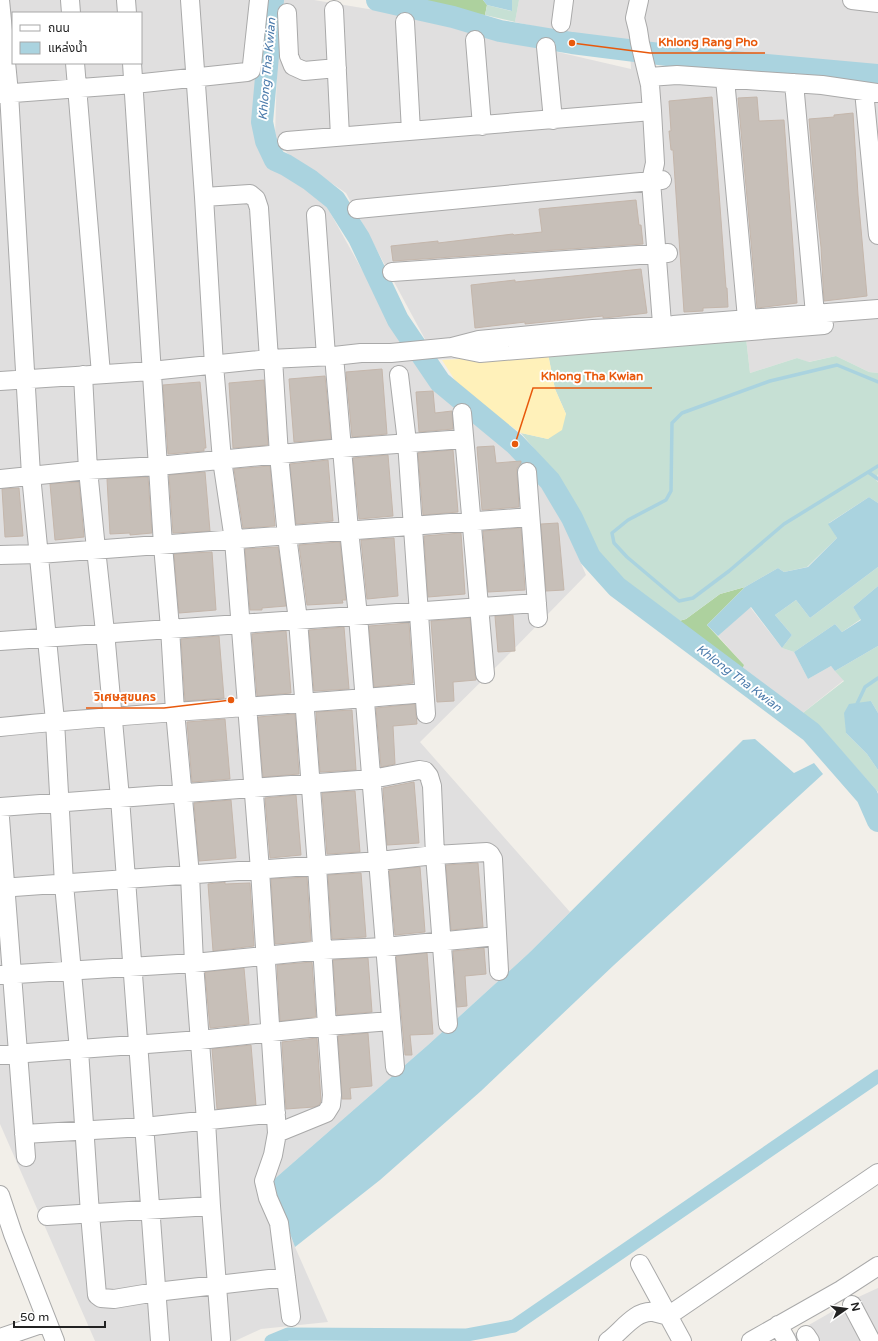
<svg xmlns="http://www.w3.org/2000/svg" width="878" height="1341" font-family="'Varela Round','Noto Sans Thai',sans-serif">
<style>
.residential{fill:#e0dfdf;fill-rule:evenodd}
.forest{fill:#add19e}
.wetland{fill:#c6e0d4}
.sand{fill:#fff1ba}
.water{fill:#aad3df}
.lines{fill:none;stroke-linecap:round;stroke-linejoin:round}
.stream{stroke:#aad3df;stroke-width:3.5}
.canal{stroke:#aad3df;stroke-width:13}
.river{stroke:#aad3df;stroke-width:22}
.building{fill:#c7bfb8;stroke:#c4b6ab}
.minor-casing{stroke:#a9a9a9;stroke-width:20}
.minor{stroke:#fff;stroke-width:18}
.labels{text-anchor:middle;dominant-baseline:central;stroke-width:4;stroke-linejoin:round;paint-order:stroke}
.water-label{font-size:12px;font-style:italic;fill:#4a7aab;stroke:#fff}
.leader{fill:none;stroke:#e8590c;stroke-width:1.5}
.callout-dot{fill:#e8590c;stroke:#fff;stroke-width:1.5}
.callout-label{font-size:12px;text-anchor:middle;font-weight:bold;fill:#e8590c;stroke:#fff;stroke-width:4;stroke-linejoin:round;paint-order:stroke}
</style>
<rect width="100%" height="100%" fill="#f2efe9"/>
<path class="residential" d="M0,0H266L253,130L269,168L310,187L326,205L401,340L426,341L346,193L287,153L275,137L279,0H314L441,21L450,27L631,69L630,47L515,22L519,0H878V68L800,58L650,47L658,71L878,87V373L869,372L836,356L808,362L797,358L750,373L746,338L484,358L416,360L433,382L495,432L531,466L561,517L586,575L504,659L420,742L570,912L529,953L428,1045L271,1182L295,1247L328,1322L261,1329L235,1341H95L0,1124ZM13,13H141V63H13Z
M750,607L782,648L794,652L808,679L831,666L844,680L799,716L739,676L744,665L718,636Z
M878,1288V1341H781L854,1299Z"/>
<path class="forest" d="M421,0H483L487,5L485,15L474,14Z
M745,587L707,625L744,665L739,676L683,630L679,621L686,619L720,594Z"/>
<path class="wetland" d="M512,0H519L515,22L485,15L487,5L511,11Z
M746,338L750,373L797,358L809,362L836,356L869,372L878,373V474L876,480L878,482V503L869,497L829,523L837,538L807,567L784,572L778,568L745,587L720,594L686,619L679,621L607,568L590,545L561,481L521,433L548,439L566,414L555,389L548,354Z
M878,567V586L853,607L861,619L842,632L835,624L794,652L782,648L792,635L775,615L796,600L810,618Z
M878,646V713L871,701L846,733L867,754L878,770V792L846,756L799,716L844,681L835,671Z"/>
<path class="sand" d="M548,354L555,389L566,414L562,430L548,439L521,433L473,401L458,385L442,360Z"/>
<path class="water" d="M483,0H512V11L487,5Z
M869,497L878,503V567L810,618L796,600L775,615L792,635L782,648L751,607L718,636L707,625L745,587L778,568L784,572L808,567L837,538L828,524Z
M878,586V646L835,671L831,666L808,679L794,652L835,624L842,632L861,620L853,607Z
M871,701L878,713V770L867,754L846,733L844,713L849,704Z
M755,739L794,773L814,763L823,774L614,965L481,1091L380,1180L295,1247L271,1182L428,1045L529,953L743,740Z"/>
<g class="lines">
<path class="stream" d="M878,382L837,365L770,381L682,413L672,423L671,491L666,500L628,520L612,533L614,543L627,557L679,601L693,598L729,571L784,524L878,466
M868,472L878,479
M856,706L865,687L878,678"/>
<path class="canal" d="M271,1341L288,1334L467,1335L514,1326L878,1076"/>
<path class="river" d="M273,0L262,122L266,141L275,160L286,165L310,180L335,200L359,238L398,320L440,382L515,444L550,481L572,518L590,557L617,587L811,732L867,796L878,821
M377,0L453,17L500,31L572,43L699,59L878,75"/>
</g>
<path class="building" d="M712,97L726,288H727L728,307L703,308V311L684,312L673,150H671L669,131H671L669,101Z
M757,97L759,121L784,120L797,303L757,308L738,98Z
M853,113L858,195L867,296L824,301L821,247L815,193L809,119L834,117V115Z
M636,200L639,225H641L643,244L393,261L391,246L438,241V243L513,234L514,235L542,232L539,209Z
M641,269L647,313L614,317L603,318V316L525,324V322L475,328L471,285L515,280V282Z
M382,369L387,434L352,437L346,372Z
M325,376L331,439L294,442L289,379Z
M264,380L268,445L233,448L229,383Z
M200,382L206,448H204V451L168,454L163,385Z
M433,391L435,413L452,411L453,429L419,432L416,392Z
M494,446L496,463L521,461V463L517,468V473L519,507L482,510L477,447Z
M453,450L458,512L423,515L418,453Z
M388,455L393,516L359,519L353,458Z
M328,460L333,521L296,524L290,464Z
M270,466L275,526L243,528L234,469Z
M205,472L210,531L173,533L169,475Z
M148,477L152,533L130,535V533L110,534L107,479Z
M79,482L84,537L55,540L50,484Z
M19,488L23,536L5,537L2,489Z
M558,523L564,590L546,591L541,524Z
M521,528L525,590L488,592L483,531Z
M461,533L465,594L428,597L424,536Z
M394,538L398,596L367,599L361,540Z
M340,542L346,600H342L343,603L307,605L299,545Z
M278,547L286,606L262,608V610H250L245,549Z
M212,552L216,610L179,613L174,554Z
M513,615L515,651L498,652L495,616Z
M470,618L475,675L476,680L453,682L454,701L437,702L431,621Z
M409,623L413,683L374,687L369,626Z
M344,627L349,689L314,691L309,630Z
M286,631L291,693L257,696L252,634Z
M219,636L224,698L185,701L181,639Z
M415,704L417,724L393,726L395,764L381,767L376,708Z
M352,710L356,770L320,772L316,712Z
M295,714L299,774L263,777L258,717Z
M225,719L230,779L192,782L187,722Z
M414,782L419,843L387,845L383,788Z
M355,791L360,852L327,854L322,793Z
M296,795L301,855L270,858L265,798Z
M231,800L236,858L199,861L194,803Z
M478,863L483,927L451,930L446,865Z
M420,867L425,932L395,935L389,870Z
M361,873L366,937L332,939L328,875Z
M307,877L311,941L275,944L271,879Z
M225,882V884L250,883L254,946L213,951L208,884Z
M484,948L486,974L465,976L467,1006L457,1007L453,951Z
M427,953L433,1034L410,1035L412,1055H405L396,956Z
M368,958L372,1012L337,1015L333,960Z
M312,962L316,1017L280,1021L277,965Z
M244,968L249,1024L210,1028L205,972Z
M368,1033L372,1086L350,1088L351,1099H342L338,1036Z
M317,1038L321,1101L319,1105L314,1107L286,1109L282,1042Z
M251,1045L256,1105L217,1109L212,1049Z"/>
<g class="lines">
<g class="minor-casing">
<path id="minor" d="M0,0L9,93L31,475L55,721L64,884L79,1050L90,1214L97,1295L101,1298L114,1299L156,1292L286,1277
M70,0L71,13
M126,0L127,13
M190,0L204,197L214,365L222,460L234,540L260,870L277,1133
M639,0L635,18L638,30L640,43L650,85L652,111L655,163L651,181L663,337
M852,0L878,3
M334,10L340,137
M287,13L289,56L293,66L304,71L337,68
M405,22L411,131
M561,23L564,0
M475,40L482,126
M546,47L553,120
M75,63L101,374
M132,63L163,545L170,628L175,711L190,875L194,963L206,1121L211,1206L221,1339
M649,77L677,75L761,81L822,85L878,93
M725,79L748,329
M794,83L816,325
M864,91L878,235
M0,94L134,84L247,72L251,70L252,65L259,0
M287,141L652,111
M204,197L250,194L256,199L259,208L269,359
M357,209L662,180
M316,215L326,356
M392,272L668,253
M455,348L480,353L824,325
M334,356L349,530L358,616L395,1067
M273,359L279,455L287,536L298,620L317,866L327,1026L332,1095L331,1105L326,1113L277,1133L273,1155L264,1181L268,1198L279,1223L291,1317
M83,375L88,470L96,549L105,632L120,798L160,1341
M399,375L407,442L426,714
M0,381L151,371L269,359L334,356L361,353H391L452,347L479,340L593,329L673,325L878,309
M462,413L485,674
M527,472L538,618
M0,479L88,470L158,466L342,448L464,439
M0,555L39,554L530,517
M0,641L537,603
M0,727C141,712 283,706 424,693
M0,807L372,779L419,770L425,771L429,776L432,786L435,855L448,1024
M0,818L26,1157
M0,888L379,861L435,855L487,852L490,854L493,859L499,971
M0,975L194,963L323,950L385,947L497,936
M0,1055L200,1040L327,1026L391,1021
M24,1134L144,1127L276,1113
M0,1195L13,1234L55,1341
M47,1216L211,1206
M640,1264L682,1341
M852,1305L871,1341
M778,1325L787,1341
M806,1335L810,1341
M0,1338L47,1322
M608,1341C621,1332 635,1310 653,1312C658,1313 663,1315 668,1316L878,1173
M751,1341L841,1290L878,1266"/>
</g>
<use href="#minor" class="minor"/>
</g>
<g class="labels">
<g class="water-label">
<text transform="translate(267 69) rotate(-85)">Khlong Tha Kwian</text>
<text transform="translate(739 678) rotate(37)">Khlong Tha Kwian</text>
</g>
</g>
<path class="leader" d="M572 43L650 53H765M515 444L533 388H652M231 700L164 708H86"/>
<g class="callout-dot">
<circle cx="572" cy="43" r="4"/>
<circle cx="515" cy="444" r="4"/>
<circle cx="231" cy="700" r="4"/>
</g>
<g class="callout-label">
<text x="708" y="46">Khlong Rang Pho</text>
<text x="592" y="380">Khlong Tha Kwian</text>
<text x="125" y="701">วิเศษสุขนคร</text>
</g>
<rect x="12" y="12" width="130" height="52" fill="#ffffff" stroke="#a7a7a7"/>
<rect x="20" y="25" width="20" height="6" fill="#ffffff" stroke="#a7a7a7"/>
<text x="48" y="32" font-size="12" fill="#222222">ถนน</text>
<rect x="20" y="42" width="20" height="12" fill="#aad3df" stroke="#a7a7a7"/>
<text x="48" y="52" font-size="12" fill="#222222">แหล่งน้ำ</text>
<g transform="translate(846 1309) rotate(77)" stroke="#ffffff" stroke-width="3" paint-order="stroke">
<path d="M0-3L7 15L0 10L-7 15Z" fill="#222222"/>
<text y="-6" font-size="11" font-weight="bold" text-anchor="middle" fill="#222222">N</text>
</g>
<path d="M14 1321v6h91v-6" fill="none" stroke="#222222" stroke-width="2"/>
<text x="20" y="1321" font-size="12" fill="#222222" stroke="#ffffff" stroke-width="3" paint-order="stroke">50 m</text>
</svg>
